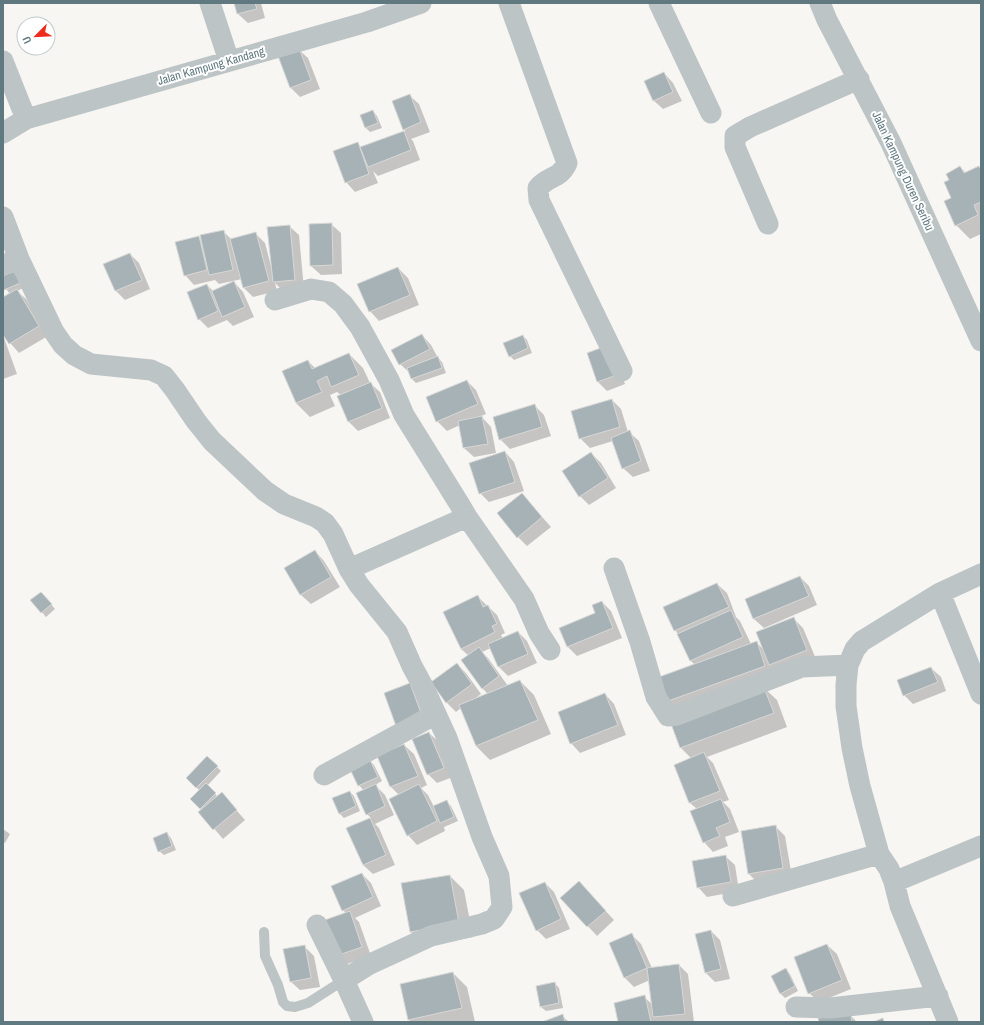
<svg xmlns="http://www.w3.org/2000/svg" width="984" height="1025" font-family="'Archivo Narrow',sans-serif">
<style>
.shadow{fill:#0003}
.building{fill:#a6b2b6;stroke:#d8d8d6}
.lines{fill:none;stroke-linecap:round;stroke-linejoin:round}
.service{stroke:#bdc4c6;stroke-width:10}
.minor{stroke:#bdc4c6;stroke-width:21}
.labels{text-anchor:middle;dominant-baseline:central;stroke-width:4;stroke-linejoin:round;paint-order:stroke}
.street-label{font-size:12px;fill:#607880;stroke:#fff}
</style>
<rect width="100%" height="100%" fill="#f7f6f3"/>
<path class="shadow" d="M235,3H261L265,18L248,23L238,14Z
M298,49L308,58L320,89L300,97L291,88L279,57Z
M664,73L673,83L682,101L663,109L653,100Z
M409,95L419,104L430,132L411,139L413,141L420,160L378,176L373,171L378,183L355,192L346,182L357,143L362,148L405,131L404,129Z
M373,111L377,116L382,128L370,132L366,128L361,116Z
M960,167L966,173L979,167L981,169V234L970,239L956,225L952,198L950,180Z
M331,224L341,233L342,274L321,275L311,266Z
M289,226L299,235L304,289L283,291L275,283L277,291L253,297L244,288L242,279L219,284L215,280L194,285L185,275L198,237L202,241L223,231L232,240L255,233L265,243L271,266Z
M130,254L139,263L150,289L125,300L115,290Z
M398,268L408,278L419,305L379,321L370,311Z
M3,277L29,285L17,291L26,299L48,336L19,353L3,335L17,374L3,379V298L10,294L3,285Z
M234,282L243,292L254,317L233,326L227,320L208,328L199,319L207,285L213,291Z
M422,335L431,345L438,358L442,362L446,373L416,383L412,379L410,373L400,364Z
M523,336L527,340L532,353L514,360L510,356Z
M588,353L615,356L625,384L607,391L598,382Z
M349,354L363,368L370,383L380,392L390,418L358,431L349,422L341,395L337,392L330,395L335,406L310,417L296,403L308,361L315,368Z
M467,381L476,390L486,414L481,416L491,427L496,453L474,457L464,448L460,425L447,431L437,421Z
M612,400L621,409L628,432H629L639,441L650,471L633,477L623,468L613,441L590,448L580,438Z
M535,406L544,415L551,436L510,449L500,439Z
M505,452L514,462L524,491L489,502L480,493Z
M591,453L601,463L616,488L589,505L580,496Z
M522,494L551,527L527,546L518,537Z
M315,551L324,561L340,587L311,604L301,595L286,569Z
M800,577L809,586L817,605L764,628L754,619L746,599Z
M717,584L727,593L736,617L740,621L751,644L756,642L765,651L794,619L803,628L816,659L762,686L777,700L787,727L707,757L713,763L729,800L723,802L730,809L739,832L725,837L728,846L713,852L704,842L697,809L690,803L675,766L692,759L681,748L671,722L683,715L668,701L695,665L690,660L665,608Z
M477,596L497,615L505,633L501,635L503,639L518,632L527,641L537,663L508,676L498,666L491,648L482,652L488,658L508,686L520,681L534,695L551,734L490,760L476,746L461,708L456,712L447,703L432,682L457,664L466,673L481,694L473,700L488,694L482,688L469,656L461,649Z
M45,597L55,609L46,617L32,600Z
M602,602L611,611L622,638L577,656L568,647L560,628L596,613Z
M931,668L941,677L946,691L913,704L904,695Z
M410,685L420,694L430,726L406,734Z
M605,694L614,704L626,735L580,753L571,743Z
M429,733L439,742L453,777L437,783L428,774Z
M404,745L414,754L427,785L421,788L428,795L434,807L447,802L451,806L458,821L444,827L445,831L417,845L408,835L399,795L391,787L378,756Z
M207,757L221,771L207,786L218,797L222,794L245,820L223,839L200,812L202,810L192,799L200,791L187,778Z
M370,761L374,765L382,781L375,785L385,795L394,815L375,824L379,828L395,865L373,874L363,865L347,829L371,818L367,814L364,791L359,785Z
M350,792L354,796L360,811L344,818L339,813Z
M775,826L785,836L792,877L758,883L749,874Z
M3,829L10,834L5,843L3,842Z
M167,833L171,838L176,850L164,855L159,851Z
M725,856L735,865L739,891L707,897L698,887Z
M362,874L371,883L381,906L355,918L359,922L371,956L344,965L334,956L347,914L343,910Z
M450,876L464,890L473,937L425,946L411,932Z
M545,883L554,892L570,929L546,939L537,930Z
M588,892L614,920L597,936L562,898Z
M711,931L720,940L730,979L715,982L706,973L696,934Z
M632,935L641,944L652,968L679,965L688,974L694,1022H659L657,1020L658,1022H619L644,997L653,1005L650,980L634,987L625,978L610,944Z
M827,945L837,954L851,989L819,1002L809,993Z
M304,946L314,956L320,987L300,990L290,981Z
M786,970L790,974L798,991L785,998L780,993Z
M453,973L467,987L475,1022H411L409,1020L401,985Z
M555,983L559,988L563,1008L546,1011L541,1007L537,987Z
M562,1016L569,1022H545Z
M851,1016L857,1022H820Z"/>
<path class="building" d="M234,3H255L257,9L237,14Z
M299,48L311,80L290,88L278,56Z
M664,72L673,92L653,101L644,81Z
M410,94L421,122L403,130L392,101Z
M373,110L378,123L365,128L360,115Z
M404,131L411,150L368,167L360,147Z
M358,142L369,174L345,183L333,151Z
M960,166L964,173L979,166L981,170V202L974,205L978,215L955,226L944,201L951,198L944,182L949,180L946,174Z
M332,223L333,265L310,266L309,224Z
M290,225L295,280L273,282L267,227Z
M224,230L233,270L209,275L200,235Z
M256,232L269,281L243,288L230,239Z
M199,236L207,270L184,276L175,242Z
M130,253L142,280L115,291L103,264Z
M398,267L410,295L369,312L357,284Z
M19,269L25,281L4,290L3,287V276Z
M234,281L245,307L222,317L212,291Z
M207,284L218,311L198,320L187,292Z
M17,289L39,326L9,344L3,335V297Z
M422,334L430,349L399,365L391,350Z
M523,335L528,348L509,357L503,343Z
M606,346L617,375L597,382L587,353Z
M349,353L359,375L331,387L327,376L317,381L322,392L296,403L282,371L308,360L312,369Z
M438,356L442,368L411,379L407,368Z
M467,380L478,404L436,422L426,397Z
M371,382L382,408L348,422L337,396Z
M612,399L620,427L579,439L571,411Z
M535,404L542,427L499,440L493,417Z
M482,416L488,444L463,448L458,421Z
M630,430L641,461L622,469L611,438Z
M505,451L515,482L479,494L469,463Z
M591,452L608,478L579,497L562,471Z
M522,493L542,517L517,538L497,513Z
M315,550L331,577L300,595L284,568Z
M800,576L809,596L753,619L745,599Z
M717,583L729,607L674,631L663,607Z
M41,592L52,604L41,613L30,600Z
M478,595L483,607L488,605L497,624L492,626L495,632L461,649L443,612Z
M602,601L613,628L567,647L559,628L595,613L592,605Z
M731,610L743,637L690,661L677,634Z
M794,617L807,650L769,665L756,632Z
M518,631L528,654L498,667L488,644Z
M757,641L765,666L668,701L659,677Z
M479,647L499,676L482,689L461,660Z
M457,663L472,684L446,703L431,682Z
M931,667L938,682L903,696L897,680Z
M520,680L538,720L476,746L459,705Z
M410,683L422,716L396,726L384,693Z
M763,685L774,713L680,748L670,721Z
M605,693L618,725L570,744L558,712Z
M429,732L444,768L427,775L412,739Z
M404,744L418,776L390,787L377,756Z
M704,752L720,791L689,803L674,765Z
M207,756L218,766L196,788L186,778Z
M370,760L378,777L358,786L350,769Z
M206,783L216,793L200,809L190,799Z
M376,784L385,806L366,815L356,793Z
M419,784L437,821L407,836L389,799Z
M350,791L356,806L339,814L332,798Z
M222,792L237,810L213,830L198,812Z
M721,799L730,822L716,828L720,836L703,843L690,811Z
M447,800L454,817L440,823L433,806Z
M370,818L386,855L363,865L346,828Z
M776,825L783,868L748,874L741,831Z
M167,832L172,846L158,852L153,838Z
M726,855L731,882L697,888L692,861Z
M362,873L373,897L342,911L331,886Z
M450,875L459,923L410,932L401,883Z
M579,881L606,911L587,927L560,898Z
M545,882L561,919L536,931L519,893Z
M350,911L362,947L333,957L322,921Z
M711,930L721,969L705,973L695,934Z
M632,933L647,968L624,978L609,943Z
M827,944L842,980L808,994L794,957Z
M305,945L311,978L290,982L283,949Z
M679,964L685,1014L653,1017L647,968Z
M786,968L795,986L780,994L771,976Z
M453,972L462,1008L408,1020L400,984Z
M555,982L559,1003L540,1007L536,986Z
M645,995L651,1022H618L614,1003Z
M563,1014L565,1022H542Z
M851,1015L852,1022H819L818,1018Z
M883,1018L884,1022H873Z"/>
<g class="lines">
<path class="service" d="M264,932L265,956L278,985L283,1002L287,1006L295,1007L308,1003L344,980"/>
<path class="minor" d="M210,3L229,61
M509,3L567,163C560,179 548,176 538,188L539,200L622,371
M659,3L711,113
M820,3L827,20L891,143L981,341
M3,61L26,119
M3,133L26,119L367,22L421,3
M3,217L19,259L3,265
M768,224L735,147V136L750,127L859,79
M19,259L54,332L63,345L74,355L91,364L151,370L164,376L175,390L196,421L212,441L265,491L284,504L316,517L325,523L333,534L349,569L359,585L397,632L412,666L425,690L447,738L482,837L499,876L502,907L494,919L482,924L431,936L368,965L344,980
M275,300L311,289L329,292L343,304L360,327L389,380L404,415L460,505L467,517L524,599L539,633L550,650
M614,568L640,642L656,697L668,716L677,715L802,667L848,665
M349,569L467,517
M940,593L981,694
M324,775L436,714
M894,882L981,846
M733,896L879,854
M317,925L344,980L363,1022
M796,1007L830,1008L938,996
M948,1022L900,906L894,882L889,869L879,854L860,786L852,748L846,706V685L848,665L855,649L862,641L940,593L981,574"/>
</g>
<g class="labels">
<g class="street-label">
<text transform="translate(211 66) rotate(-16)">Jalan Kampung Kandang</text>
<text transform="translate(903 171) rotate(65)">Jalan Kampung Duren Seribu</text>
</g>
</g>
<rect width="984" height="1025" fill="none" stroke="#607880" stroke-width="8"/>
<g transform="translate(36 36) rotate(246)"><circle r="19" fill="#ffffff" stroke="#bfc9cc"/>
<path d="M0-3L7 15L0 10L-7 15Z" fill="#ee2b1d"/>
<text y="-6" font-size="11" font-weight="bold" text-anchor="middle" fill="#607880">U</text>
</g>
</svg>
